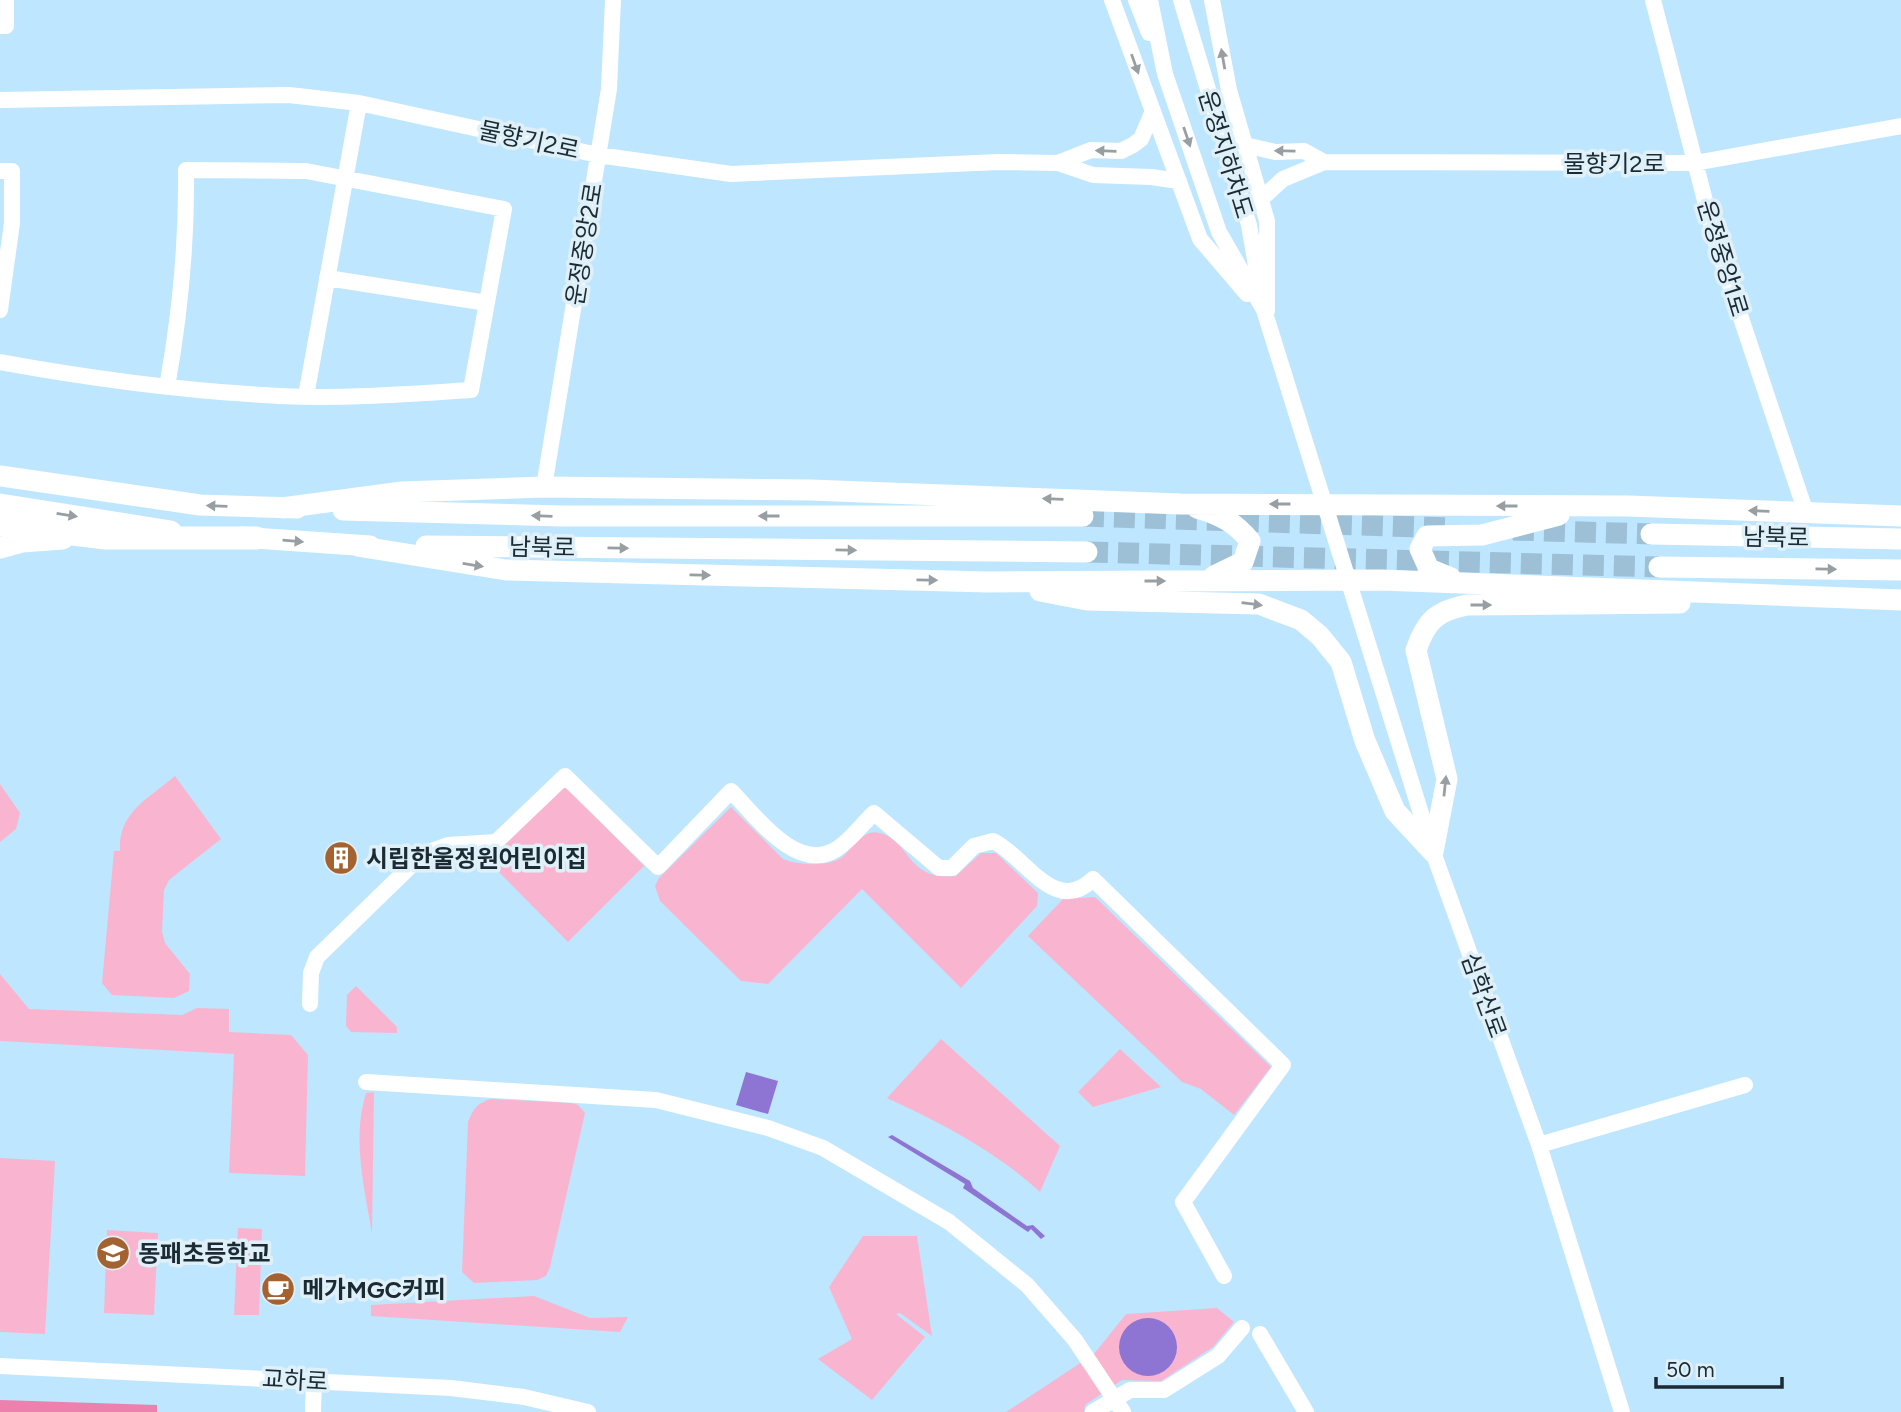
<svg xmlns="http://www.w3.org/2000/svg" width="1901" height="1412" font-family="Figtree,'Noto Sans KR',sans-serif">
<style>
.green{fill:#f9b5cf}
.forest{fill:#ed81ae}
.water{fill:#8e74d3}
.lines{fill:none;stroke-linecap:round;stroke-linejoin:round}
.major-tunnel{stroke:#9dc0d6;stroke-width:21;stroke-dasharray:21 10;stroke-linecap:butt}
.minor{stroke:#fff;stroke-width:16}
.major{stroke:#fff;stroke-width:21}
.highway{stroke:#fff;stroke-width:23}
.oneway{fill:#989fa3}
.labels{text-anchor:middle;dominant-baseline:central;stroke-width:7;stroke-linejoin:round;paint-order:stroke}
.street-label{font-size:24px;fill:#1b2a33;stroke:#e0f0f9}
.poi-label{font-size:24px;font-weight:bold;fill:#1b2a33;stroke:#e0f0f9;text-anchor:start}
</style>
<rect width="100%" height="100%" fill="#bee6ff"/>
<path class="green" d="M175,776L221,839L169,880L164,890L162,932L165,943L190,974L189,991L174,998L112,995L102,983L114,851H120C118,812 148,799 175,776Z
M0,784L20,813L16,829L0,842Z
M565,786L644,866L568,942L488,861Z
M731,807L783,859C796,865 828,867 841,858C853,849 862,828 880,833C912,842 906,881 956,876L981,853H996L1038,893L1037,906L961,988L862,889L768,984L741,981L660,901L655,886L659,878Z
M1095,897L1271,1067L1234,1115L1201,1089L1182,1082L1028,936L1063,899Z
M0,974L29,1009L182,1015L197,1008L229,1009V1032L291,1035L308,1055L305,1176L229,1173L234,1054L0,1041Z
M356,986L397,1027V1033L351,1032L346,1026L347,995Z
M941,1039L1060,1146L1040,1192C994,1150 943,1124 887,1098Z
M1120,1049L1161,1087L1093,1107L1078,1092Z
M374,1092L372,1233C364,1187 352,1139 366,1093Z
M491,1099L571,1103L578,1105L585,1113L550,1267L546,1276L537,1280L474,1283L462,1272L468,1122C473,1109 477,1103 491,1099Z
M0,1158L55,1161L45,1334L0,1332Z
M238,1228L262,1229L259,1315H234Z
M107,1230L158,1233L154,1315L104,1313Z
M863,1236H917L932,1336L900,1313L896,1314L925,1337L872,1400L818,1359L852,1339L829,1287Z
M534,1296L590,1318L628,1317L620,1332L371,1316V1305Z
M1217,1308L1234,1322L1213,1347L1161,1381L1122,1380L1085,1405L1084,1412H1006L1094,1354L1126,1314Z"/>
<path class="forest" d="M0,1400L157,1405V1412H0Z"/>
<path class="water" d="M746,1072L778,1081L768,1114L736,1105Z
M892,1135L970,1181L973,1188L1027,1226L1033,1225L1045,1236L1041,1239L1031,1229L1028,1232L963,1188L965,1184L888,1137Z
M1119 1347a29 29 0 1 1 58 0a29 29 0 1 1-58 0Z"/>
<g class="lines">
<path class="major-tunnel" d="M1083,516L1450,528
M1513,530L1651,534
M1087,552L1659,567"/>
<path class="minor" d="M1112,0L1200,239L1247,294
M1136,0L1149,33
M1150,0L1165,74L1219,232L1264,310L1433,852L1539,1145L1622,1412
M1181,0L1249,225L1259,283
M1212,0L1229,90L1267,221V311
M1653,0L1716,243L1806,513
M0,26H6V0
M0,100L289,95L359,103L598,155L731,174L999,162L1058,163
M1153,111L1141,139L1133,145L1121,151L1091,150L1058,163L1093,175L1151,177L1179,181
M1245,145L1275,152L1304,151L1324,162L1283,179L1261,199
M1324,162L1695,163L1901,126
M0,171H12V223L0,310
M327,278L487,303
M0,362C93,379 185,391 280,396C343,399 408,394 471,390L504,209L306,171L186,170C187,244 180,315 167,387
M306,396L359,103
M544,487L609,89L613,0
M310,1004L311,973L317,957L423,854L448,845L496,842L565,776L658,867L731,791C755,815 796,873 835,850C849,842 862,824 874,813L939,868H952L974,846L993,841C1024,855 1055,917 1093,879L1283,1065L1183,1202L1224,1276
M366,1082L656,1100L768,1128L823,1148L949,1222L1027,1285L1075,1340L1123,1412
M1539,1145L1745,1085
M1260,1334L1306,1412
M0,1366L451,1388L524,1397L588,1412
M313,1412L314,1381
M1093,1412L1130,1390H1164L1218,1356L1242,1328"/>
<path class="major" d="M0,476L200,505L297,508
M0,504L171,531
M282,508L402,492L544,487L810,490L1180,504L1628,506L1901,516
M1197,508C1219,514 1236,523 1250,541L1243,562L1214,576
M343,510L562,516H1083
M1651,534L1901,539
M241,537L370,546
M357,546L506,570L989,582L1382,580L1901,600
M426,546L1087,552
M0,548L22,542L63,539
M1659,567L1901,570
M1451,578L1429,569L1420,549L1427,536L1482,535L1559,515
M1040,591L1087,600L1259,604L1301,620L1320,636L1341,662L1365,741L1395,811L1433,852
M1433,852L1447,779L1416,650C1426,621 1436,611 1467,605L1680,603"/>
<path class="highway" d="M0,525L105,538H256"/>
</g>
<defs><path id="oneway-solid" d="M-6-.8H1V-3.2L6.5 0L1 3.2V.8H-6Z" transform="scale(1.75)"/></defs>
<g class="oneway">
<use href="#oneway-solid" transform="translate(1223 59) rotate(-100)"/>
<use href="#oneway-solid" transform="translate(1135 64) rotate(70)"/>
<use href="#oneway-solid" transform="translate(1187 137) rotate(71)"/>
<use href="#oneway-solid" transform="translate(1106 151) rotate(-178)"/>
<use href="#oneway-solid" transform="translate(1285 151) rotate(-179)"/>
<use href="#oneway-solid" transform="translate(1053 499) rotate(-178)"/>
<use href="#oneway-solid" transform="translate(1280 504) rotate(-180)"/>
<use href="#oneway-solid" transform="translate(217 506) rotate(-178)"/>
<use href="#oneway-solid" transform="translate(1507 506) rotate(-180)"/>
<use href="#oneway-solid" transform="translate(1759 511) rotate(-178)"/>
<use href="#oneway-solid" transform="translate(67 515) rotate(9)"/>
<use href="#oneway-solid" transform="translate(542 516) rotate(-178)"/>
<use href="#oneway-solid" transform="translate(769 516) rotate(180)"/>
<use href="#oneway-solid" transform="translate(293 541) rotate(5)"/>
<use href="#oneway-solid" transform="translate(618 548) rotate(1)"/>
<use href="#oneway-solid" transform="translate(846 550) rotate(1)"/>
<use href="#oneway-solid" transform="translate(473 565) rotate(9)"/>
<use href="#oneway-solid" transform="translate(1826 569) rotate(1)"/>
<use href="#oneway-solid" transform="translate(700 575) rotate(1)"/>
<use href="#oneway-solid" transform="translate(927 580) rotate(1)"/>
<use href="#oneway-solid" transform="translate(1155 581)"/>
<use href="#oneway-solid" transform="translate(1252 604) rotate(7)"/>
<use href="#oneway-solid" transform="translate(1481 605)"/>
<use href="#oneway-solid" transform="translate(1445 786) rotate(-84)"/>
</g>
<defs>
<g id="building-disc" transform="scale(1.75)"><circle r="9.5" fill="#a56231" stroke="#e0f0f9"/><path d="M-4-6H4V6H1V3H-1V6H-4ZM-2.5-4.3h1.7v1.8h-1.7ZM.8-4.3h1.7v1.8H.8ZM-2.5-1h1.7V.8h-1.7ZM.8-1h1.7V.8H.8Z" fill="#fff"/></g>
<g id="school-disc" transform="scale(1.75)"><circle r="9.5" fill="#a56231" stroke="#e0f0f9"/><path d="M0-5L7-2L0 1L-7-2ZM-4 1L0 2.5L4 1V4Q0 6-4 4Z" fill="#fff"/></g>
<g id="cafe-disc" transform="scale(1.75)"><circle r="9.5" fill="#a56231" stroke="#e0f0f9"/><path d="M-5.5-4.5H6V0H3Q3 3.5 0 3.5H-2.5Q-5.5 3.5-5.5 0ZM3-3.2v2h1.7v-2ZM-6 4.5H4V6H-6Z" fill="#fff"/></g>
</defs>
<g fill-rule="evenodd">
<use href="#building-disc" x="341" y="858"/>
<use href="#school-disc" x="113" y="1253"/>
<use href="#cafe-disc" x="278" y="1289"/>
</g>
<g class="labels">
<g class="street-label">
<text transform="translate(529 140) rotate(12)">물향기2로</text>
<text transform="translate(1226 154) rotate(73)">운정지하차도</text>
<text x="1614" y="163">물향기2로</text>
<text transform="translate(584 244) rotate(-81)">운정중앙2로</text>
<text transform="translate(1723 258) rotate(73)">운정중앙1로</text>
<text transform="translate(1776 537) rotate(1)">남북로</text>
<text transform="translate(542 547) rotate(1)">남북로</text>
<text transform="translate(1484 995) rotate(70)">심학산로</text>
<text transform="translate(295 1380) rotate(3)">교하로</text>
</g>
<g class="poi-label">
<text x="366" y="858">시립한울정원어린이집</text>
<text x="138" y="1253">동패초등학교</text>
<text x="302" y="1289">메가MGC커피</text>
</g>
</g>
<path d="M1656 1377v10h126v-10" fill="none" stroke="#1b2a33" stroke-width="3.5"/>
<text x="1666" y="1377" font-size="21" fill="#1b2a33" stroke="#e0f0f9" stroke-width="5" paint-order="stroke">50 m</text>
</svg>
